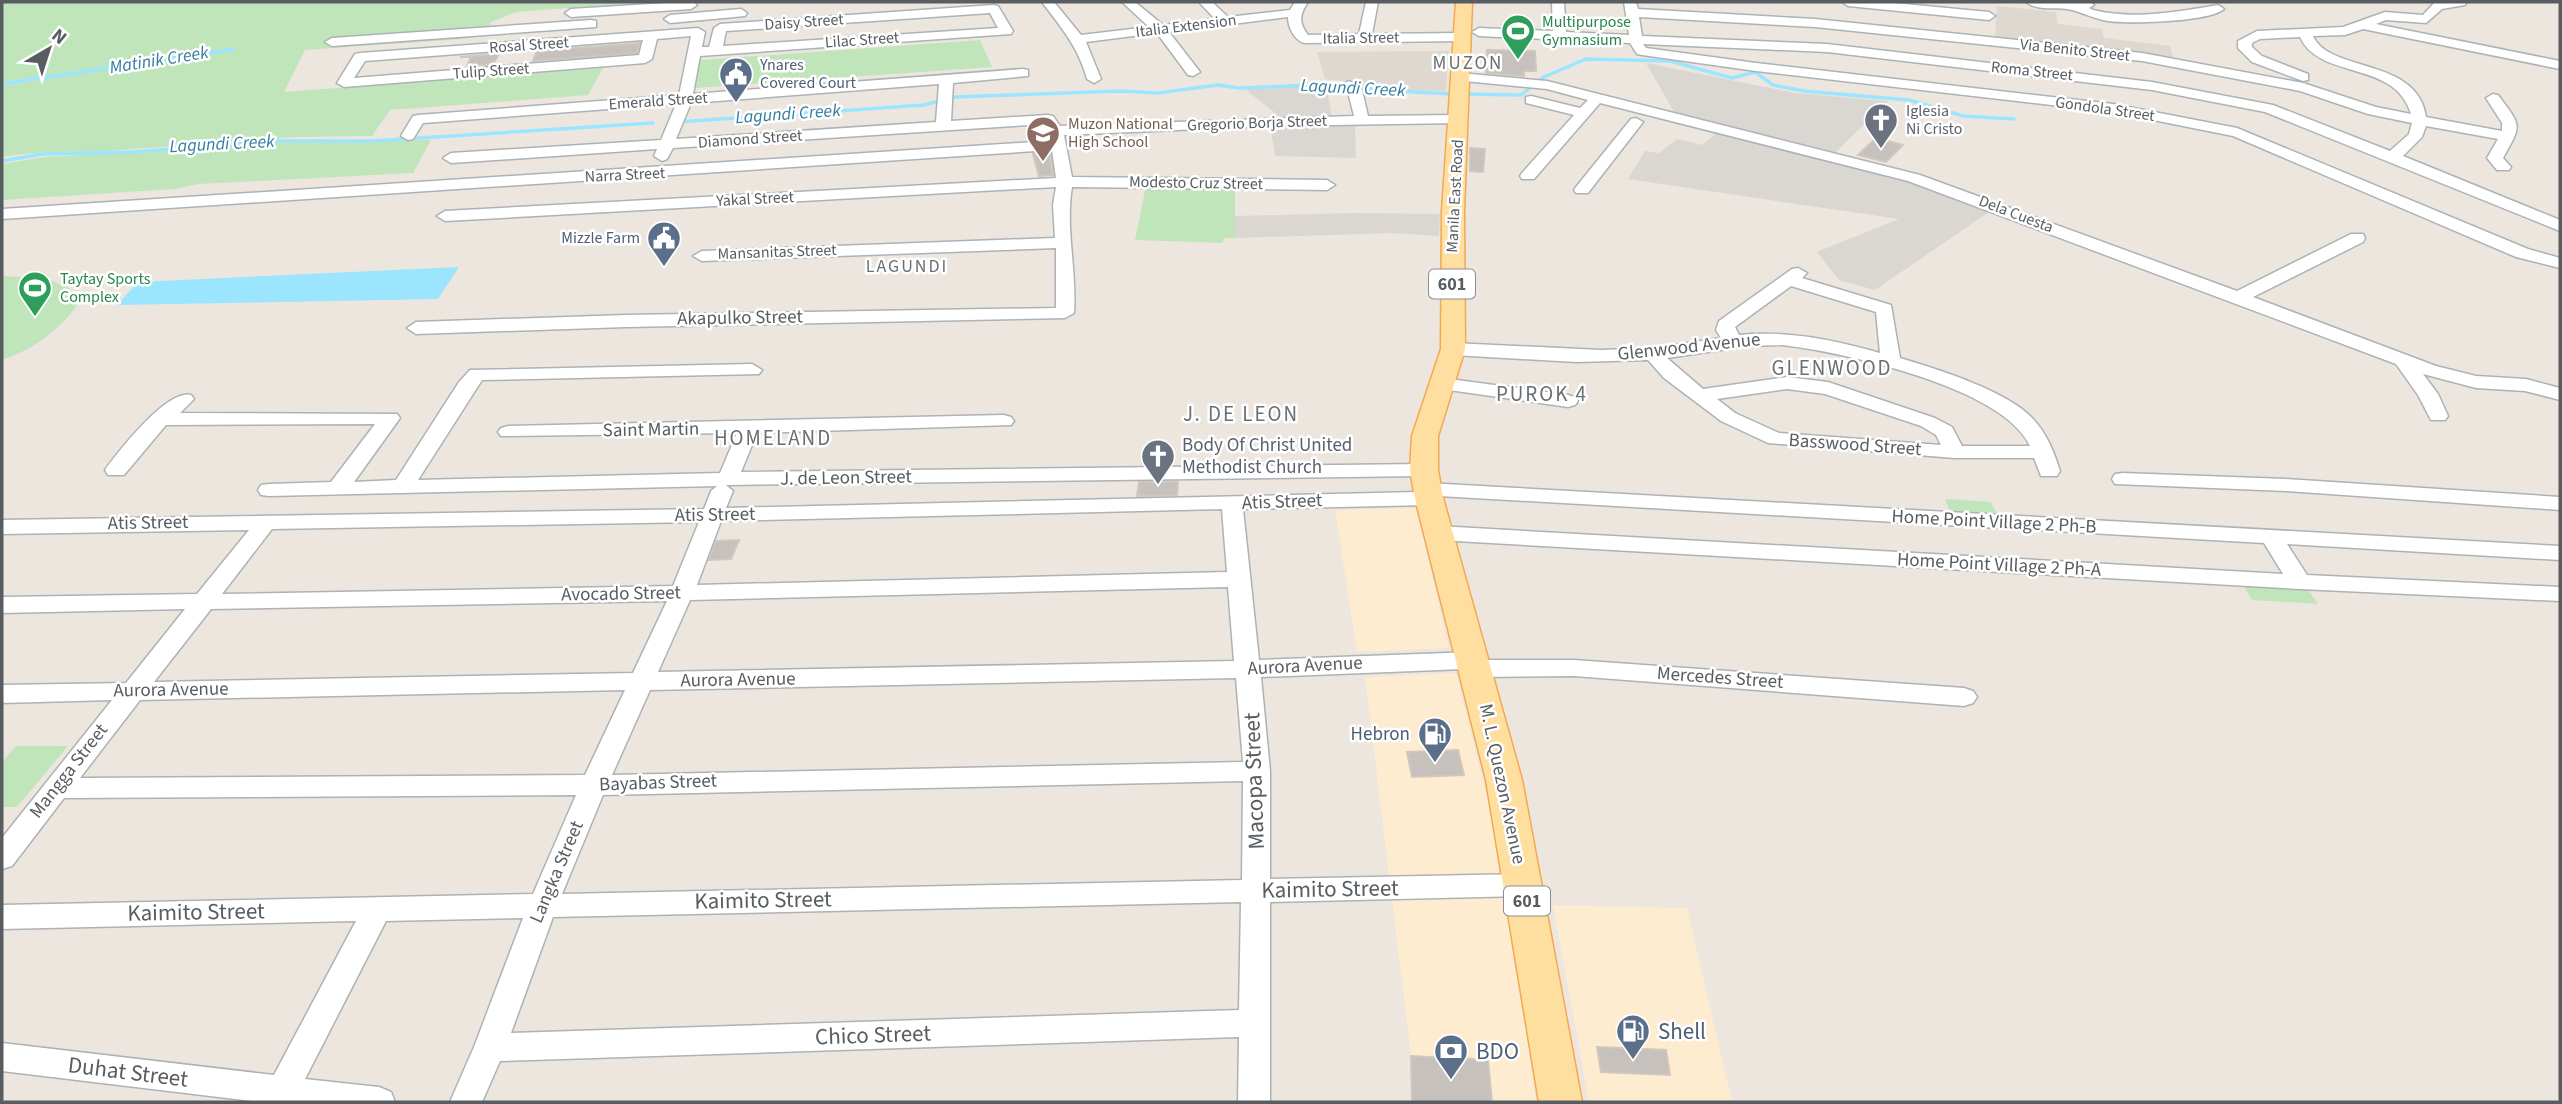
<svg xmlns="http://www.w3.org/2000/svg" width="2562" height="1104" font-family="'Source Sans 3',sans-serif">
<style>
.commercial{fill:#feecd1}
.industrial{fill:#dad6d2}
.education{fill:#ded8d0}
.green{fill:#c1e5ba}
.water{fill:#9be5ff}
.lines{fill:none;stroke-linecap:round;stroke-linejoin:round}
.stream{stroke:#9be5ff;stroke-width:3.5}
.building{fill:#c6c1bc;stroke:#d0c7bd;stroke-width:2}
.minor-casing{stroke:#adb2b5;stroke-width:3}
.major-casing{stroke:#f4a84f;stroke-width:3}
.minor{fill:#fff;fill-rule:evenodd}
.major{fill:#ffdfa0;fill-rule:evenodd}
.labels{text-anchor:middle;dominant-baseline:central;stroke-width:5;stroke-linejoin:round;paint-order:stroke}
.far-street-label{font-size:16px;fill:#585d61;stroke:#fff}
.far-leisure-label{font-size:16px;fill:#27864d;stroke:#fff;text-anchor:start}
.far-service-label{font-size:16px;fill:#4e5e75;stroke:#fff;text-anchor:start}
.far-worship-label{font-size:16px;fill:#5b616d;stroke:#fff;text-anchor:start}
.far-education-label{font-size:16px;fill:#785e54;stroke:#fff;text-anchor:start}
.far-water-label{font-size:18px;font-style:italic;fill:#337ca0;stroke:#fff}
.far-neighbourhood-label{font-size:18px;letter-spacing:2px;fill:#696f73;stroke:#fff}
.shield{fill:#fff;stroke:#8a8e90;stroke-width:2}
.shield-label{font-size:18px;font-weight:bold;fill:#585d61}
.far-quarter-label{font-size:19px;letter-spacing:2px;fill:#696f73;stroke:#fff}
.street-label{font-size:19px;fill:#585d61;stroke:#fff}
.worship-label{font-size:19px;fill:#5b616d;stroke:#fff;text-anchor:start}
.service-label{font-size:19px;fill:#4e5e75;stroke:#fff;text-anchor:end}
.neighbourhood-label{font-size:21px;letter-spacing:2px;fill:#696f73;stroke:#fff}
.near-street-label{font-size:23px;fill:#585d61;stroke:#fff}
.near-service-label{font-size:23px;fill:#4e5e75;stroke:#fff;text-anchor:start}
</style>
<rect width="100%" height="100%" fill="#ece6df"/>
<path class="commercial" d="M1416,508L1449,648L1357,652L1335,510Z
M1456,673L1487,798L1508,899L1536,1102H1412L1411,1056L1365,677Z
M1553,905L1687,908L1732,1102H1589Z"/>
<path class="industrial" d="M1646,63L1795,93L1888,101L1834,154L1676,115Z
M1286,86L1327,89L1332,118L1283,119L1246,90Z
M1355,122L1356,158L1275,156L1270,123Z
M1717,133L1896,178L1992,210L1875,290L1839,280L1817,252L1899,219L1628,179L1645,151L1659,153L1677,139L1702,145Z
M1356,213L1440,214L1439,236L1391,233L1235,238V216Z"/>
<path class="education" d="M1997,6L2056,12L2058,24L2102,29L2104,38L2170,46L2174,60L1995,40Z
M1449,51L1446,91L1361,89V83L1325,79L1317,52Z"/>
<path class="green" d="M2,2H647L516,12L491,22L484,35L464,39L305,50L284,92L603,68L588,95L390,110L372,136L296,137L93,152L30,153L2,157V86L238,48L2,82Z
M980,40L992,67L681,89L688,61Z
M431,140L413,173L199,184L174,189L2,200V164L45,157L296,142Z
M1146,186L1235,187V238H1224L1223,243L1135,240Z
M2,276L45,278L69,288L76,307C57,332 32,350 2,360Z
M1945,499L1991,502L1998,517L1951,514Z
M2241,582L2305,586L2318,604L2252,600Z
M16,746H68L17,807H2V762Z"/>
<path class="water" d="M459,267L438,299L117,305L138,282Z"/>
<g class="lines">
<path class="stream" d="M2,84L234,49
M1464,94L1521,95L1544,77L1586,59L1670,61L1732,78L1755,72L1773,85L1804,91L1909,100L1963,116L2014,119
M677,122L924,105L954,97L1121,91L1158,93L1218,85L1239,88L1347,84L1356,89L1454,94
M2,161L42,154L132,152L278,141H373L653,123"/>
</g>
<path class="building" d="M640,43L637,53L533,61L537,51Z
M1487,50L1535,51L1536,71H1524V76L1486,73Z
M499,54L493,64L467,66L471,57H460Z
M1876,138L1903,145L1886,162L1858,155Z
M1470,148L1485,149L1483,172L1470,171Z
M1050,153L1053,175L1039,176L1033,154Z
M1139,482H1178L1177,495L1137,496Z
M739,540L731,559L709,560L716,541Z
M1458,750L1464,775L1412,777L1407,752Z
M1597,1047L1666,1050L1670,1075L1601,1072Z
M1411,1056L1488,1060L1492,1102H1412Z"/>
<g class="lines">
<g class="minor-casing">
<path id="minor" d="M683,2H693L697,5L691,9L571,17L565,13L571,9Z
M1042,2H1054L1081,35L1149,27L1122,2H1135L1163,25L1215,19L1199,2H1212L1228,17L1290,10L1295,2H1308C1300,14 1298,22 1308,35L1359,34L1366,2H1378L1372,34L1462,33L1469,37L1462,41L1304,43C1294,40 1288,27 1288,17L1169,32L1200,72L1193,76L1188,75L1157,33L1086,42L1101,79L1094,83L1087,79C1079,48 1061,27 1042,2Z
M1552,2H1564L1566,32L1629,35L1624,2H1636L1638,9L1815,19L2142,53L2303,83L2376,107L2411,114C2395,59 2320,81 2300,37L2260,39L2252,43V47L2262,56L2308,74V80L2303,81L2252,62L2238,48V41L2257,31L2343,27L2385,12L2423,15L2434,3L2467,2L2465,5L2442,9L2426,23L2386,20L2376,24L2560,61V69L2363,29L2345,35L2313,36C2329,73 2418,57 2426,117L2502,131V123L2486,98L2493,94L2498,95C2522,127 2522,124 2503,158L2511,167L2509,170H2497L2487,158L2498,139L2426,126L2422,137L2403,156L2560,220V231L2265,112L2152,90L1827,52L1643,44L1646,48L1756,63L2113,104L2237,128L2528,249L2560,258V268L2516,257L2233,136L2113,112L1756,71L1642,55L1637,54L1630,43L1479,36L1472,32L1479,28L1553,31ZM1639,17L1815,27L2142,61L2300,91L2368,114L2412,123L2409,134L2390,151L2273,105L2152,82L1827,44L1642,36Z
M1842,2H1883L1989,12L1995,16L1989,20L1848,6Z
M2026,2H2090L2094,5L2089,8L2093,10C2134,20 2177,12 2218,5L2224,9C2209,22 2130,24 2108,21C2095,19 2084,13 2072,10C2057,6 2039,12 2026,2Z
M994,5L998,6L1013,31L1011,34L700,56L693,94L1023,69L1028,70V76L953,83L951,121L1048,115L1053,116L1060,126L1354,116L1348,92L1342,85L1349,81L1362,90L1368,116L1459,115L1466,119L1459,123L1268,126L1064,135L1072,177L1327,180L1335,185L1327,190L1072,187C1065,228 1077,271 1074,313L1065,318L626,327L416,334L407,328L416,322L626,315L1056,308V248L702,261L693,256L702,251L1055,238L1053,205L1056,187L445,221L437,216L445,211L1056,178L1052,150L2,219V209L1050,141L1044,124L673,148L667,159L662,161L654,156L657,149L451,163L443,158L451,153L661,140L676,104L423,123L413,139L408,140L401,136L413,116L418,115L679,95L691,36L657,39L652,59L645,63L344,87L337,83L355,54L360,53L698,28L705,32L702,47H709L714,28L720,24ZM990,13L998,28L723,46L726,31ZM643,40L639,55L354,78L365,61ZM939,84L936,122L676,139L691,103Z
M741,9L747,13L745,16L670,23L664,19L670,15Z
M591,20L596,21V27L332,46L325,42L332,38Z
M1459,73L1547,81L1920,175L2237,291L2351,234H2363L2365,238L2363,242L2253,297L2436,366L2476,376L2526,379L2560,388V400L2525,391L2476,388L2423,374L2438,394L2448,416L2445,420H2431L2418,395L2396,364L1908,181L1600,103L1534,179H1522L1520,176L1522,173L1574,115L1526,103V97L1531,96L1580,108L1588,100L1547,89L1454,80V74Z
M1636,118L1643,122L1588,193H1576L1574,190L1576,187L1631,119Z
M1798,268L1807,273L1802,278L1891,305L1900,358C1937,369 2008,391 2033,419C2047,434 2054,452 2060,471L2057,476H2041L2034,458H1955L1768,443L1721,421L1664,378L1648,360L1576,362L1453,355L1444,349L1453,343L1601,350L1654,348L1721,338L1716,330L1719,321L1792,269ZM1791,286L1876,312L1880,353C1834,340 1787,330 1739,335L1735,327ZM1782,345C1843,352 2003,387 2030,446H1962L1952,427L1935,418L1828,382L1787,377L1703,389L1667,358L1748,346ZM1787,389L1825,394L1921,426L1936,435L1941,445L1779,433L1735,413L1717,399Z
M752,364L762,370L759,374L482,380L418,480L720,473L737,433L501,436L498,432L501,428L508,426L1004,415L1011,417L1014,421L1011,425L757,433L741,472L1424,464L1432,465L1435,470L1432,475L1424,476L726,485L733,491L726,508L1418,492L1416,489L1419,484L1427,483L2560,546V560L2287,544L2307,575L2560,587V601L2300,589L1438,540L1430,538L1427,533L1430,528L1438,526L2283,574L2264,543L1439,496L1437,503L1429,505L1243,509L1259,660L1474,652L1483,654L1486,660H1574L1964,688L1973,691L1977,697L1973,703L1964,706L1574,676L1476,677L1467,675L1464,669L1261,677L1270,771V879L1524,874L1534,877L1538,885L1534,893L1524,896L1270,902V1102H1238L1239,1037L500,1061L482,1102H450L474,1047L523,918L386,921L305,1079L379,1087L391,1092L395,1102H260L2,1071V1043L274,1075L356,921L2,929V905L533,894L576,795L64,798L12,866L2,869V838L112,700L2,703V685L126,683L185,609L2,613V597L197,594L249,530L2,534V520L704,509L711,491L717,486L269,496L261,495L258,490L261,485L269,484L331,482L375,424L166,425L124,475H108L105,470C119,451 167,389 191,395L194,399L180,413L397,414L400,418L354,482L396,480L459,382L470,370ZM1222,509L1227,572L697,585L721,521ZM699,522L673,586L222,594L272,529ZM1228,587L1234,661L658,672L690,600ZM667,601L633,673L154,682L211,609ZM1236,678L1243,762L612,775L650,690ZM625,690L585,775L80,778L140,700ZM1243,781L1242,880L562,894L603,795ZM1241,902L1239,1010L511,1033L553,917Z
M1442,378L1568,395L1575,397L1578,401L1575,405L1568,407L1435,388L1432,384Z
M2123,473L2286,479L2560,497V510L2286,491L2115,484L2112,479L2115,474Z"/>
</g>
<g class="major-casing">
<path id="major" d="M1456,2H1472L1464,211L1465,349L1438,436V470L1443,498L1522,780L1582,1102H1539L1486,780L1415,498L1410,470L1412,436L1441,349L1442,211Z"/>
</g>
<use href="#minor" class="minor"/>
<use href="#major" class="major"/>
</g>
<defs>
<g id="stadium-pin" transform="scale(1.75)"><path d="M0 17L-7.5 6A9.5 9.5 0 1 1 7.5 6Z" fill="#2e9e5b" stroke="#fff"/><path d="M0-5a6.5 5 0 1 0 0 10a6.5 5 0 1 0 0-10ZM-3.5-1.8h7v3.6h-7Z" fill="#fff"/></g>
<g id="civic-pin" transform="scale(1.75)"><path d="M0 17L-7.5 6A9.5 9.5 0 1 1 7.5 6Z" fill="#5c6f8a" stroke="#fff"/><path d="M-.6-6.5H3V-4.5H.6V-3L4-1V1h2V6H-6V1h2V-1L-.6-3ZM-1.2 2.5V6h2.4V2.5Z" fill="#fff"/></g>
<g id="church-pin" transform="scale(1.75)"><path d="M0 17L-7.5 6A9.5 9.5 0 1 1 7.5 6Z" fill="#6b7280" stroke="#fff"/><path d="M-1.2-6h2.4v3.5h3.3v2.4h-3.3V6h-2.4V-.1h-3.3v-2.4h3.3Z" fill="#fff"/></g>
<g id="school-pin" transform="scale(1.75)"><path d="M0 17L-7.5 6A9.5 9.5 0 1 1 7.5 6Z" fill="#8d6e63" stroke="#fff"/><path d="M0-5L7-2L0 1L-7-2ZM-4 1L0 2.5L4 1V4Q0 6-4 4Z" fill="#fff"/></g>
<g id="fuel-pin" transform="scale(1.75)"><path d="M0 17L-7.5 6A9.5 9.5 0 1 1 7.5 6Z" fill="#5c6f8a" stroke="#fff"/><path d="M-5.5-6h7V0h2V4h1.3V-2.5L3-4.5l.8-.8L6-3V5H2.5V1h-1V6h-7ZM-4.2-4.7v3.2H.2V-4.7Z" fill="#fff"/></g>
<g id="bank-pin" transform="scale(1.75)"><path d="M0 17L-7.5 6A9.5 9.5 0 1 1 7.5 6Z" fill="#5c6f8a" stroke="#fff"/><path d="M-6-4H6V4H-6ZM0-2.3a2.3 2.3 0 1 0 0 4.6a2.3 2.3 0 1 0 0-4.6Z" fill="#fff"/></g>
</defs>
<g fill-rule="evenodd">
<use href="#stadium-pin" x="1518" y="31"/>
<use href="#civic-pin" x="736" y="74"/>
<use href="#church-pin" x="1881" y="120"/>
<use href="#school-pin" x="1043" y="133"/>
<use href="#civic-pin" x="664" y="238"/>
<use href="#stadium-pin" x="35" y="288"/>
<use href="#church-pin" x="1158" y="456"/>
<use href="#fuel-pin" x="1435" y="734"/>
<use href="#fuel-pin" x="1633" y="1031"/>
<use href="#bank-pin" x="1451" y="1051"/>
</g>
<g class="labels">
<g class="far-street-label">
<text transform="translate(804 22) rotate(-4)">Daisy Street</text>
<text transform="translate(1186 26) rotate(-7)">Italia Extension</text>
<text transform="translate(1361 38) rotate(-1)">Italia Street</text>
<text transform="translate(862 40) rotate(-4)">Lilac Street</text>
<text transform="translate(529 45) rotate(-4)">Rosal Street</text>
<text transform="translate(2075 50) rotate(6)">Via Benito Street</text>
<text transform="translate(491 71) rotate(-4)">Tulip Street</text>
<text transform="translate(2032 71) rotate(6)">Roma Street</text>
<text transform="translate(658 101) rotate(-4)">Emerald Street</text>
<text transform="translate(2105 109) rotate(8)">Gondola Street</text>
<text transform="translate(1257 123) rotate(-2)">Gregorio Borja Street</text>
<text transform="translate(750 139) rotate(-4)">Diamond Street</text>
<text transform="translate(625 175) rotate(-3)">Narra Street</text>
<text transform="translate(1196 183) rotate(1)">Modesto Cruz Street</text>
<text transform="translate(1455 196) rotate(-87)">Manila East Road</text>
<text transform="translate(755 199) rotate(-3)">Yakal Street</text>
<text transform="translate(2016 214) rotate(21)">Dela Cuesta</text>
<text transform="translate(777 252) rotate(-2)">Mansanitas Street</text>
</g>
<g class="far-leisure-label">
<text x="1542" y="22">Multipurpose<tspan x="1542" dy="18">Gymnasium</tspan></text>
<text x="60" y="279">Taytay Sports<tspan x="60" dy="18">Complex</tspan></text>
</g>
<g class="far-service-label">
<text x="760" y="65">Ynares<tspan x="760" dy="18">Covered Court</tspan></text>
<text x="640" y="238" text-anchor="end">Mizzle Farm</text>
</g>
<g class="far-worship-label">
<text x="1906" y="111">Iglesia<tspan x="1906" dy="18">Ni Cristo</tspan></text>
</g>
<g class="far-education-label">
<text x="1068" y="124">Muzon National<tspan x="1068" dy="18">High School</tspan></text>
</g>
<g class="far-water-label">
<text transform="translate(159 60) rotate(-9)">Matinik Creek</text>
<text transform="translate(1353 88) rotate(3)">Lagundi Creek</text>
<text transform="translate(788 114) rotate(-4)">Lagundi Creek</text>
<text transform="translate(222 144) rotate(-3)">Lagundi Creek</text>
</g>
<g class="far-neighbourhood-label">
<text x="907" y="266">LAGUNDI</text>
</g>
<g class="shield">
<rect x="1429" y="269.5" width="46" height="29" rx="5"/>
<rect x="1504" y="886.5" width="46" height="29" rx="5"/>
</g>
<g class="shield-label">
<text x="1452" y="284">601</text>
<text x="1527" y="901">601</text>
</g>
<g class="far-quarter-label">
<text x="1468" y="63">MUZON</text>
</g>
<g class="street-label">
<text transform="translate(740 318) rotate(-1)">Akapulko Street</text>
<text transform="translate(1689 347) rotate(-6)">Glenwood Avenue</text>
<text transform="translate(651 430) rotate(-1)">Saint Martin</text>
<text transform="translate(1855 445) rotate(4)">Basswood Street</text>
<text transform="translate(846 478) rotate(-1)">J. de Leon Street</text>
<text transform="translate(1282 502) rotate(-2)">Atis Street</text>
<text transform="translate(715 515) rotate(-1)">Atis Street</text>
<text transform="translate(1994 522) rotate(3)">Home Point Village 2 Ph-B</text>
<text transform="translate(148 523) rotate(-1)">Atis Street</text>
<text transform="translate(1999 565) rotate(3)">Home Point Village 2 Ph-A</text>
<text transform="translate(621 594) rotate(-1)">Avocado Street</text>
<text transform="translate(1305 666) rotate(-3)">Aurora Avenue</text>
<text transform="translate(1720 678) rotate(4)">Mercedes Street</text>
<text transform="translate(738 680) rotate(-1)">Aurora Avenue</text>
<text transform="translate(171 690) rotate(-1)">Aurora Avenue</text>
<text transform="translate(69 771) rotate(-52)">Mangga Street</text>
<text transform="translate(658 783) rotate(-2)">Bayabas Street</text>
<text transform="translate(1502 784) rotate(78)">M. L. Quezon Avenue</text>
<text transform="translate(557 872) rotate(-67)">Langka Street</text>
</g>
<g class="worship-label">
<text x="1182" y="445">Body Of Christ United<tspan x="1182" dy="22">Methodist Church</tspan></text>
</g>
<g class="service-label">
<text x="1410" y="734">Hebron</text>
</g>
<g class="neighbourhood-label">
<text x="1832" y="368">GLENWOOD</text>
<text x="1542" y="394">PUROK 4</text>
<text x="1241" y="414">J. DE LEON</text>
<text x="773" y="438">HOMELAND</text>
</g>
<g class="near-street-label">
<text transform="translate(1254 781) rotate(-92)">Macopa Street</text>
<text transform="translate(1330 889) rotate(-1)">Kaimito Street</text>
<text transform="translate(763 900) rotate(-1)">Kaimito Street</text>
<text transform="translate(196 912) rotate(-1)">Kaimito Street</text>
<text transform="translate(873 1035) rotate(-2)">Chico Street</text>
<text transform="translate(128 1072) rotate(7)">Duhat Street</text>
</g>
<g class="near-service-label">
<text x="1658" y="1031">Shell</text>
<text x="1476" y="1051">BDO</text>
</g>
</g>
<rect width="2562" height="1104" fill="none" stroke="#585d61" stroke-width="7"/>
<g transform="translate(49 49) rotate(39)" stroke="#ffffff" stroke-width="5" paint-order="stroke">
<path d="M0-5L12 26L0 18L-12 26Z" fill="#585d61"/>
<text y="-10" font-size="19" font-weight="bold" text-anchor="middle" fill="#585d61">N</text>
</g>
</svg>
